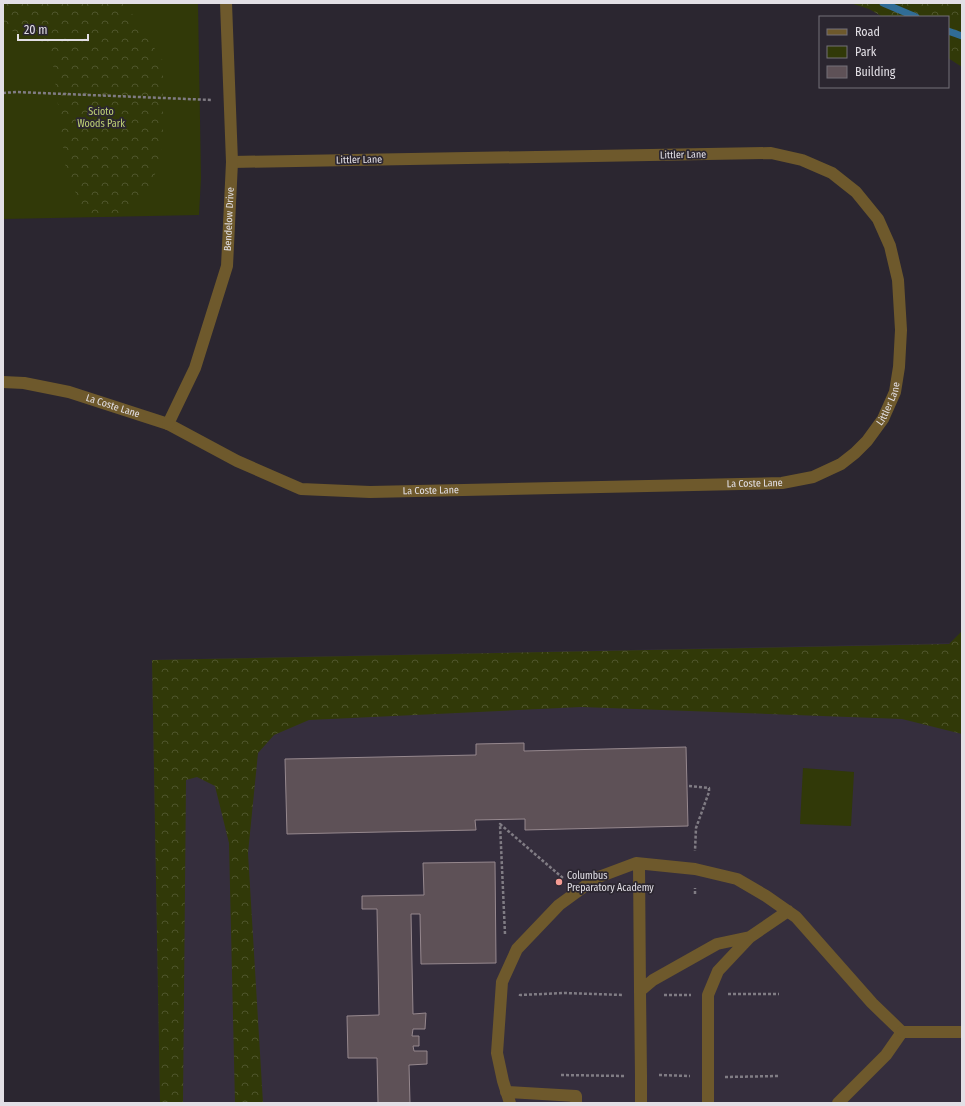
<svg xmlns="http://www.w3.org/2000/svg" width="965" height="1106" font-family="'Fira Sans Condensed',sans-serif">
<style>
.built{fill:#352e3d}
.green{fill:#313908}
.forest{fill:url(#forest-crowns)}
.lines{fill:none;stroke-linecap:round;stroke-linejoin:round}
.stream{stroke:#306c96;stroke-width:7}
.building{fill:#5e5157;stroke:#96888e}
.path{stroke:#807c84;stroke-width:2.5;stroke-dasharray:3 2;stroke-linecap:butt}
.lane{stroke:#6e592c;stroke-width:12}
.street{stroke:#6e592c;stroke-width:12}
.poi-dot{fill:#f59c94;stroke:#2b2630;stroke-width:1.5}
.labels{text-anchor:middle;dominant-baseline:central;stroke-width:3.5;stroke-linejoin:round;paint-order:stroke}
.park-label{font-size:10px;fill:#c1d475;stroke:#2b2630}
.street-label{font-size:10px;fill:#e2dfe5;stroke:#2b2630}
.poi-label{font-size:10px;fill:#e2dfe5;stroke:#2b2630;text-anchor:start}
</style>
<defs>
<pattern id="forest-crowns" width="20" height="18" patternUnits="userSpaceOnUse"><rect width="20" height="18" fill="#313908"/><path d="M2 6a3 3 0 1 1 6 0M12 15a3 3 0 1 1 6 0" fill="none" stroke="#4f552c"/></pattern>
</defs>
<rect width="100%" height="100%" fill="#2b2630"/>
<path class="built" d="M962,643V1103H160L152,660Z"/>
<path class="green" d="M3,3H198L201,178L199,215L3,219Z
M803,768L854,772L851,826L800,824Z"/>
<path class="forest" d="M3,3H125L163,61V142L153,182L123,216L86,217L66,170L53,64L44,46L10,30H3Z
M850,3H962V67L948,58V17H883L869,9Z
M962,631V734L902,719L581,707L309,720L274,735L258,753L248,853L263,1103H235L229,843L215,786L197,777L186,780L183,1103H160L152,660L949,644Z"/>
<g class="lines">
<path class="stream" d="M883,3L916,17
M948,31L962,36"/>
</g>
<path class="building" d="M524,743V751L686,747L688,826L525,830V819L475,820L476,830L287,834L285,759L476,755V744Z
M495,862L496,963L421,964L420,914H411L413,1014L426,1013L425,1029H413L412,1036H419V1046H413L414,1051H427V1064L409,1065L410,1103H378L377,1058H348L347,1016L379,1015L377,909H362V896L424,895L423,863Z"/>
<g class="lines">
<path class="path" d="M3,93L16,92L212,100
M689,786L709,788V792L696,828L695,851
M695,894V888
M505,934L500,824L564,879
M728,994H779
M664,995H691
M520,996V995L564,993L623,995
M561,1075L624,1076
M659,1075L690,1076
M725,1077L779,1076"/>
<path class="lane" d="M639,864L640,991L641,1076V1103
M640,991L653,980L717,944L750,937
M506,1092L576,1096V1103
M510,1103L503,1081L497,1053L502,982L517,949L559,905L596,878L636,863L695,869L737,879L766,896L796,917L872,1003L902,1032L886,1055L838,1103
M708,1103V995L718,971L750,937L788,911"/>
<g class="street">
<path id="s1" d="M3,382L24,383L69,392L168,424L237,461L301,489L370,492L782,483L813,477L841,464L855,453L867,441L883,419L895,392L899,367L901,330L898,280L890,246L878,219L856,192L832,173L802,160L771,153L232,162"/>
<path id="s2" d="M168,424L195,368L227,266L232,162L226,3"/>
<path d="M902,1032H962"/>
</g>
</g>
<circle class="poi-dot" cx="559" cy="882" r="4"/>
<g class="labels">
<g class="park-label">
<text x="101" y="112">Scioto<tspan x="101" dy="12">Woods Park</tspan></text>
</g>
<g class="street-label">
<text transform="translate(683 155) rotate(-1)">Littler Lane</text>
<text transform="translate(359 160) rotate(-1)">Littler Lane</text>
<text stroke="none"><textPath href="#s2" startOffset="216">Bendelow Drive</textPath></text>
<text stroke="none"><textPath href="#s1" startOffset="941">Littler Lane</textPath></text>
<text stroke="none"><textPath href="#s1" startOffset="113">La Coste Lane</textPath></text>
<text stroke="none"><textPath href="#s1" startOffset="773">La Coste Lane</textPath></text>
<text stroke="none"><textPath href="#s1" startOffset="449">La Coste Lane</textPath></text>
</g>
<g class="poi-label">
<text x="567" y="876">Columbus<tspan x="567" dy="12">Preparatory Academy</tspan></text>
</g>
</g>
<rect width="965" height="1106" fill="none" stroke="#e2dfe5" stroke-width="8"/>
<rect x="819" y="16" width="130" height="72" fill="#2b2630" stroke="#747078"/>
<rect x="827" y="29" width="20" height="6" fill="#6e592c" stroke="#747078"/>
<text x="855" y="36" font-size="12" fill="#e2dfe5">Road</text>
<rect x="827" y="46" width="20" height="12" fill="#313908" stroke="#747078"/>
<text x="855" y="56" font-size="12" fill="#e2dfe5">Park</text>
<rect x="827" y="66" width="20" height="12" fill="#5e5157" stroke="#747078"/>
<text x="855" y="76" font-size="12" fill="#e2dfe5">Building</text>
<path d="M18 34v6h70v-6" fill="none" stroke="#e2dfe5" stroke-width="2"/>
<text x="24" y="34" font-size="12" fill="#e2dfe5" stroke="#2b2630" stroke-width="3" paint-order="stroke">20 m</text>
</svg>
